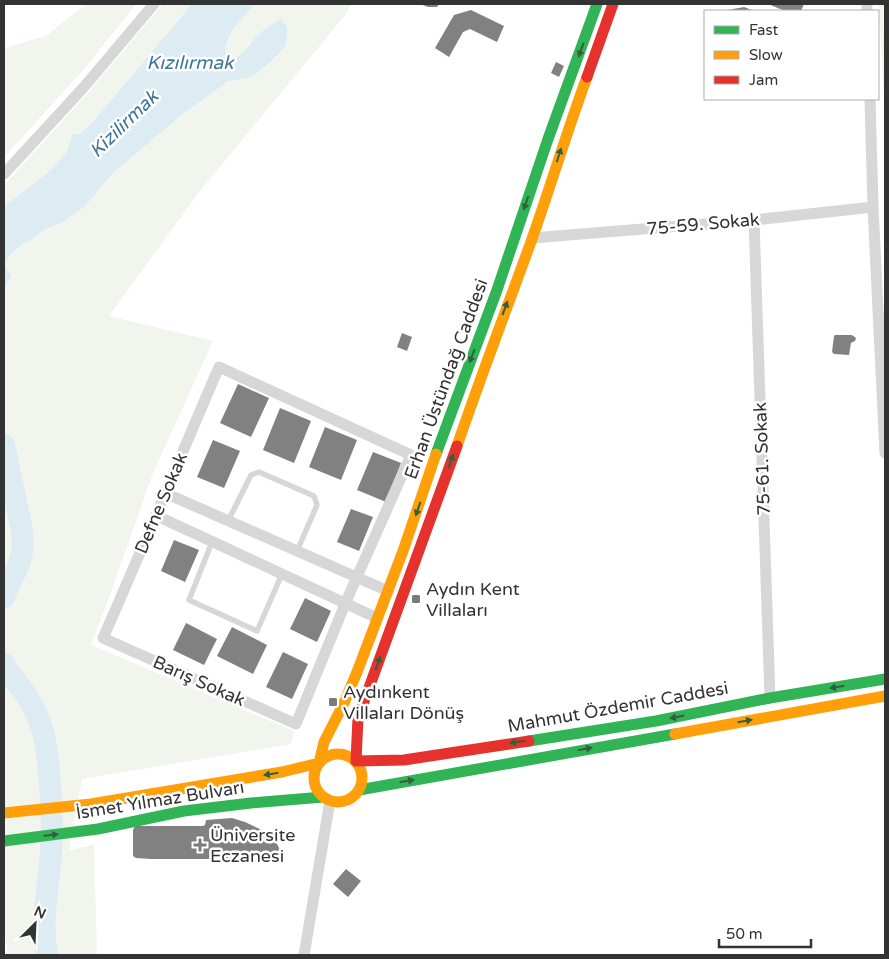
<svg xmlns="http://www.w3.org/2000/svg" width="889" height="959" font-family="'Varela Round',sans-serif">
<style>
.green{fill:#f1f5ed}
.water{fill:#ddebf3}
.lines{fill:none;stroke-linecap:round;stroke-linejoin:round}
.river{stroke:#ddebf3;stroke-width:22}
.building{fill:#818181}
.lane{stroke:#d7d7d7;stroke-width:5.5}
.street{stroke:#d7d7d7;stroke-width:11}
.fast{stroke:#30b455;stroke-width:11}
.slow{stroke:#ff9f0a;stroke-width:11}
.jam{stroke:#e5322d;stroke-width:11}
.oneway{fill:#32603f}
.poi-dot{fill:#7a7a7a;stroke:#fff;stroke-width:2}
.labels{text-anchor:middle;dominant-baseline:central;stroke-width:5;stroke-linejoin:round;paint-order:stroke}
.street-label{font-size:18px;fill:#333;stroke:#fff}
.poi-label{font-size:18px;fill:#333;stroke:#fff;text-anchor:start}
.water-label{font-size:19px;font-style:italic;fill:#3f7597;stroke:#fff}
</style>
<rect width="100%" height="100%" fill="#fff"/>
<path class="green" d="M86,4H136L85,68L4,157V48L46,36Z
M163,4H192L93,122L78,134H73L66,153L53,168L4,207V185L89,92Z
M255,4H351L346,14L199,192L109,316L213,341L153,473L107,603L91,645L294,731L291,744L82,779L69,851L94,844L97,955H8L4,928V287L12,277L4,266L10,255L21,245L31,240L44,230L63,222L79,211L86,204L112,174L157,136L171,123L218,87C228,81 238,81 248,77C264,72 275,59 285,47L250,44L244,52L236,58L227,57L225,47L232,30Z
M879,4H885V122Z"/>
<path class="water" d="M192,4H255L232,30L225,47L227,57L236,58C245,52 250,44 257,36C264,29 272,24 281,19L287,27V37L285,47L271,62L256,74L247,78L227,82L179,117L112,174L86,205L79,211L63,222L44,230L31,240L21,245L10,255L4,265L12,277L4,287V207L53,168L66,153L73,134H79L93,122Z"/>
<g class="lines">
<path class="river" d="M4,445L21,526C23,537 24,549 20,561C16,573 8,584 4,597
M4,664C9,674 15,680 21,688C30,699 36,712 41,725C46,741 48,757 49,774C52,804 53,834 50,865C47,895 41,925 47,955"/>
</g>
<path class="building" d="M420,4H439L437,7H428Z
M768,4H804L801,11H785Z
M744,7L754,11H729L728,10Z
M471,10L504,26L497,42L470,29L463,32L449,57L435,48L454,15Z
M556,62L564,66L559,77L551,73Z
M402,333L412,337L407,351L397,347Z
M835,335H852L856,338L855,341L851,343L849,355L834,354L832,352L834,336Z
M238,384L269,398L251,437L220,423Z
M280,408L311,421L294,463L263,450Z
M325,427L357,440L341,480L309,467Z
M213,440L240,451L224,488L197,477Z
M373,452L401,463L386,502L357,490Z
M351,509L373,517L359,551L337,542Z
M174,540L199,550L185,582L161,571Z
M305,598L331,611L317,642L290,629Z
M186,623L217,639L204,665L173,650Z
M232,627L267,645L253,674L217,656Z
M283,652L308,664L292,699L266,687Z
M232,818L245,822L266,832L275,840L279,848L278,857L256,859H151L136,858L133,856V830L135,826H203L205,825L206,820Z
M346,869L361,881L348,897L333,884Z"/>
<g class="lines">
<path class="lane" d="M228,521L251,475L259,472L314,496L317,505L297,551
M212,542L189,600L257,631L282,574"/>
<path class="street" d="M867,4V11
M870,99L873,207L885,453
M4,174L84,87L154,4
M754,220L770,698
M532,238L754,220L873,207
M219,367L411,455L345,604L296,724L103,638C143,548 180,457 219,367Z
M165,493L388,591
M157,516L377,618
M304,955L330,801"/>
<path class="fast" d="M436,454L497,290L548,139L597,4
M529,741L656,721L770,698L885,679
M359,790L675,734
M4,841L98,829L184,811L251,803L323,797"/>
<path class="slow" d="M457,446C481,376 507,308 532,239C551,185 567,131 587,77
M675,734L885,696
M314 778a24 24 0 1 1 48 0a24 24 0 1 1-48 0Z
M319,763L324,742L344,703L357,672L403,551L436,454
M4,813L91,804L282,772L319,763"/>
<path class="jam" d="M587,77L613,4
M356,761L358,718L457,446
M356,761L404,760L529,741"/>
</g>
<defs><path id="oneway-solid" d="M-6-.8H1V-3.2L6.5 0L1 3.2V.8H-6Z" transform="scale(1.25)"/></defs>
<g class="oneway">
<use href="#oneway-solid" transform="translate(581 50) rotate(110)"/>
<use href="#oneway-solid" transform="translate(559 155) rotate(-72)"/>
<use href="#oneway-solid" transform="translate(526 203) rotate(109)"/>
<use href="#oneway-solid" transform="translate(505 308) rotate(-70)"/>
<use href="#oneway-solid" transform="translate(472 356) rotate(111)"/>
<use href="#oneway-solid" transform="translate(451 461) rotate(-71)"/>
<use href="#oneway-solid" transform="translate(418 509) rotate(109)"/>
<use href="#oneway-solid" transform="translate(378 663) rotate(-70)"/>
<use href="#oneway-solid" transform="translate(837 687) rotate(171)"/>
<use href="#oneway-solid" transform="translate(677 717) rotate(169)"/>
<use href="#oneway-solid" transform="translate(745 721) rotate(-10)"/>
<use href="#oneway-solid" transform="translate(517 742) rotate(171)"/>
<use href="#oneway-solid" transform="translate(585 749) rotate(-10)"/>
<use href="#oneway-solid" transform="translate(271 774) rotate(171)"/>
<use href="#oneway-solid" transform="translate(407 781) rotate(-10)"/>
<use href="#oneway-solid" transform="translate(51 835) rotate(-7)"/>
</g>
<g class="poi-dot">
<rect x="411" y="594" width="10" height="10" rx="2.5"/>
<rect x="328" y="697" width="10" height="10" rx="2.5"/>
<path d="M197.5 837.5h5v5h5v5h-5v5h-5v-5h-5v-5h5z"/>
</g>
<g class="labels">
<g class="street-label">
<text transform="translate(703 224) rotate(-5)">75-59. Sokak</text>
<text transform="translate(446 379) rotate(-70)">Erhan Üstündağ Caddesi</text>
<text transform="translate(762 459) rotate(-92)">75-61. Sokak</text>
<text transform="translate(161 503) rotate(-67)">Defne Sokak</text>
<text transform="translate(199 681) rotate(24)">Barış Sokak</text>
<text transform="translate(618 707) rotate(-10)">Mahmut Özdemir Caddesi</text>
<text transform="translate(160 800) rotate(-9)">İsmet Yılmaz Bulvarı</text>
</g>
<g class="poi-label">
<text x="426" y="589">Aydın Kent<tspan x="426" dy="21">Villaları</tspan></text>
<text x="343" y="692">Aydınkent<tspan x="343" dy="21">Villaları Dönüş</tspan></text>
<text x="210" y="835">Üniversite<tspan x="210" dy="21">Eczanesi</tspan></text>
</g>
<g class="water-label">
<text x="190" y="63">Kızılırmak</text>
<text transform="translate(124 124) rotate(-44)">Kizilirmak</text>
</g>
</g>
<rect width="889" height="959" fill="none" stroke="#333333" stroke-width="10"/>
<rect x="704" y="10" width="175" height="90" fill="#ffffff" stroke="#adadad"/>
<rect x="714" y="26" width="25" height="8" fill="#30b455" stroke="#adadad"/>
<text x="749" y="35" font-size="15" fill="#333333">Fast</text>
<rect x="714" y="51" width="25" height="8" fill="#ff9f0a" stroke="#adadad"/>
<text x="749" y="60" font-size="15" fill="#333333">Slow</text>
<rect x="714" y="76" width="25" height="8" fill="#e5322d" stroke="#adadad"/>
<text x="749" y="85" font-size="15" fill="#333333">Jam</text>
<g transform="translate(35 924) rotate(24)" stroke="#ffffff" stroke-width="4" paint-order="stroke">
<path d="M0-4L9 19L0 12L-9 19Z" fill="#333333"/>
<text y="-8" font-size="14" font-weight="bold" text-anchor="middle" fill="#333333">N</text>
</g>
<path d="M719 939v8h92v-8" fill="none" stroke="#333333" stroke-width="2.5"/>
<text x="726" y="939" font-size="15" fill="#333333" stroke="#ffffff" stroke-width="4" paint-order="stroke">50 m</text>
</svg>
